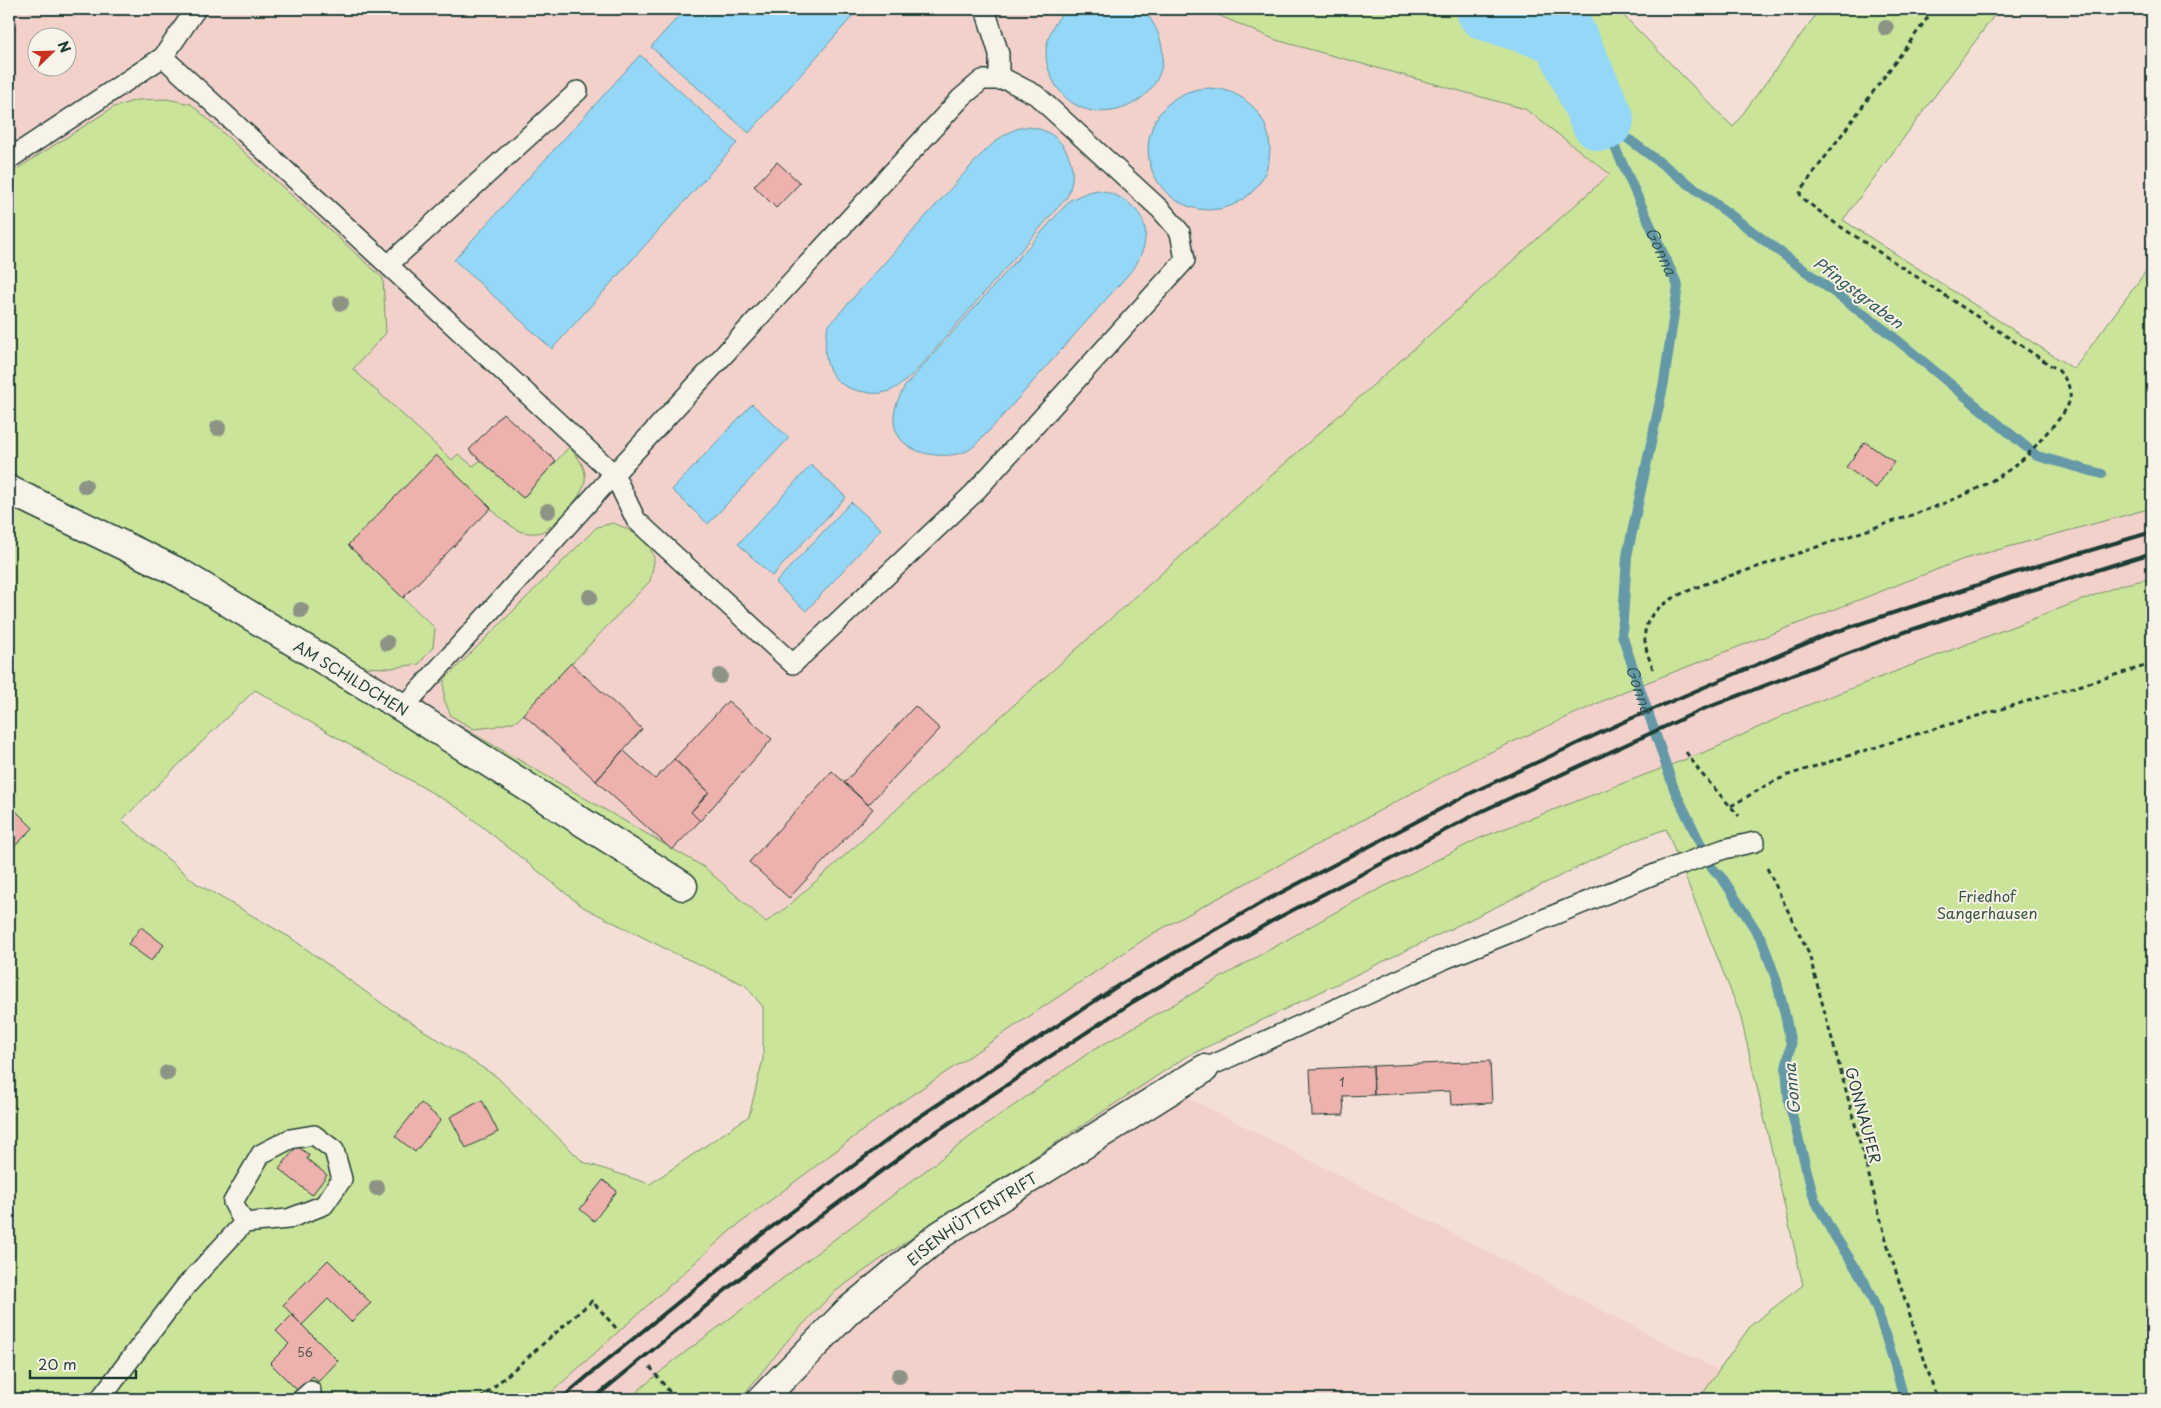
<svg xmlns="http://www.w3.org/2000/svg" width="2161" height="1408" font-family="'Playpen Sans',sans-serif">
<style>
.built{fill:#f2d1cb;fill-rule:evenodd}
.green{fill:#cae49a;stroke:#749067;fill-rule:evenodd}
.water{fill:#94d7f6;stroke:#6599a8}
.lines{fill:none;stroke-linecap:round;stroke-linejoin:round}
.stream{stroke:#6599a8;stroke-width:10}
.river{stroke:#94d7f6;stroke-width:64}
.building{fill:#edb1ae;stroke:#1f3d34}
.lane-casing{stroke:#1f3d34;stroke-width:22}
.street-casing{stroke:#1f3d34;stroke-width:31}
.path{stroke:#1f3d34;stroke-width:3;stroke-dasharray:5 4;stroke-linecap:butt}
.lane{stroke:#f7f3e8;stroke-width:19}
.street{stroke:#f7f3e8;stroke-width:28}
.rail{stroke:#1f3d34;stroke-width:4}
.tree{fill:#8d9486}
.labels{text-anchor:middle;dominant-baseline:central;stroke-width:4;stroke-linejoin:round;paint-order:stroke}
.number-label{font-size:12px;fill:#525a52}
.street-label{font-size:15px;fill:#1f3d34;stroke:#f7f3e8}
.park-label{font-size:15px;fill:#395643;stroke:#f7f3e8}
.water-label{font-size:16px;font-style:italic;fill:#365c5b;stroke:#f7f3e8}
</style>
<rect width="100%" height="100%" fill="#f4dfd7"/>
<filter id="ink" filterUnits="userSpaceOnUse"><feTurbulence type="fractalNoise" baseFrequency=".02" numOctaves="2"/><feDisplacementMap in="SourceGraphic" scale="10" xChannelSelector="R" yChannelSelector="G"/><feConvolveMatrix kernelMatrix="1 2 1 2 8 2 1 2 1" color-interpolation-filters="sRGB"/></filter>
<g filter="url(#ink)">
<path class="built" d="M9,9H1204L1276,40L1525,109L1610,174L787,907L766,922L704,867L357,666L9,469ZM38,38H68V68H38Z
M2152,508V578L2121,585L1795,710L1715,748L1480,838L1348,905L1090,1052L979,1130L671,1363L628,1399H544L730,1231L891,1109L1152,934L1473,760L1625,691L1964,559Z
M1152,1079L1720,1371L1699,1399H740L788,1340L833,1293L891,1252Z"/>
<path class="green" d="M1204,9H1601L1624,16L1733,127L1820,9H1999L1843,220L2074,369L2152,263V508L1964,559L1625,691L1473,760L1152,934L891,1109L730,1231L544,1399H9V174L114,107L137,100L166,99L191,104L383,278L386,333L353,369L452,460L458,454L473,466L481,460L523,498L569,447C577,456 587,467 585,481C584,495 554,528 541,532C537,534 526,533 522,532C508,529 449,469 436,456L349,546L435,628L433,647L419,664L391,668L358,667L704,867L766,922L787,907L1610,174L1525,109L1276,40ZM255,690L460,809L583,907L676,954L745,985L763,1007V1059L749,1116L650,1184L583,1162L497,1077L384,1005L291,938L196,883L122,820Z
M613,523C628,528 655,543 654,562C653,568 651,575 650,581L517,721L492,727L474,729L451,716L444,699V680L597,527Z
M2152,578V1399H1699L1751,1325L1803,1285L1740,1014L1666,829L1628,843L1184,1058L891,1252L833,1293L788,1340L740,1399H628L671,1363L979,1130L1090,1052L1348,905L1480,838L1715,748L1795,710L2121,585Z"/>
<path class="water" d="M685,9H859L749,133L651,47Z
M1066,9H1143C1212,91 1080,158 1049,71C1041,47 1050,27 1066,9Z
M640,55L737,143L552,349L454,260Z
M1148 149a61 61 0 1 1 122 0a61 61 0 1 1-122 0Z
M1022,127C1061,125 1083,164 1067,197L919,368C911,376 902,385 892,390C883,394 874,394 865,392C826,387 821,358 828,326L978,158C992,144 1003,133 1022,127Z
M1098,190C1122,194 1149,212 1145,239C1144,250 1139,259 1134,268L990,430C983,436 975,447 967,451C943,461 897,455 894,422C893,409 899,397 905,386L1070,200L1088,192Z
M752,404L789,438L708,524L672,490Z
M811,465L846,497L772,576L738,544Z
M851,502L881,529L806,611L775,583Z"/>
<g class="lines">
<g class="stream">
<path id="s1" d="M1602,119L1678,286L1664,382L1627,556L1622,635L1674,789L1712,868L1723,879L1762,940L1776,979L1786,1019L1791,1045L1786,1068L1789,1103L1814,1198L1831,1230L1864,1281L1877,1310L1894,1362L1904,1399"/>
<path d="M1603,120L1890,334L2037,456L2102,474"/>
</g>
<path class="river" d="M1488,9L1563,33L1602,119"/>
</g>
<path class="building" d="M777,162L800,183L776,208L754,186Z
M503,413L556,461L523,498L469,450Z
M1865,442L1894,462L1876,488L1846,467Z
M436,455L491,508L403,598L348,545Z
M571,663L642,729L596,781L523,714Z
M728,701L772,739L700,821L691,812L709,792L674,759Z
M915,706L940,729L868,805L844,783Z
M623,750L655,779L674,759L709,792L691,812L700,821L672,850L596,781Z
M832,771L873,809L789,898L749,862Z
M13,808L33,828L9,852V813Z
M141,927L164,945L151,961L128,944Z
M1490,1061L1492,1103L1451,1105L1450,1091L1374,1095L1373,1066Z
M1373,1066L1374,1095L1343,1096L1344,1115L1312,1116L1310,1069Z
M482,1100L498,1132L466,1148L450,1117Z
M421,1103L441,1120L415,1152L395,1136Z
M297,1146L309,1155L307,1159L327,1175L312,1195L279,1169Z
M603,1180L617,1191L594,1221L580,1209Z
M328,1260L371,1303L351,1322L328,1299L302,1325L283,1305Z
M292,1315L338,1361L318,1382L313,1376L298,1391L270,1363L289,1344L276,1331Z"/>
<g class="lines">
<g class="lane-casing">
<path id="lane" d="M985,9L999,54V80
M163,57L614,474L961,98L982,80H1007L1036,95L1161,210L1180,232L1185,260L973,494L793,664L636,520L614,474L403,708
M9,159L163,57L196,9
M389,264L578,91
M1204,1069L1440,961L1660,872L1724,849L1755,842
M100,1399L185,1287L244,1223L288,1219L324,1205L342,1179L334,1150L314,1135L290,1139L261,1154L233,1202L244,1223
M302,1399L311,1391"/>
</g>
<g class="street-casing">
<g id="street">
<path id="s2" d="M9,490L180,573L403,708L683,886"/>
<path id="s3" d="M762,1399L848,1311L940,1235L1204,1069"/>
</g>
</g>
<path class="path" d="M1653,669C1646,651 1639,632 1652,615C1671,591 1725,578 1754,568C1796,554 1838,540 1879,526C1927,510 1976,495 2017,464C2030,454 2040,440 2051,428C2069,408 2080,394 2058,370L1835,223L1803,199L1800,194L1801,190L1934,9
M1686,752L1700,772L1739,816
M1731,806L1767,785L1788,775L1917,734L2152,664
M1767,868L1809,954L1889,1250L1937,1399
M650,1367L675,1399
M480,1399L592,1301L616,1328"/>
<use href="#lane" class="lane"/>
<use href="#street" class="street"/>
<path class="rail" d="M561,1399L596,1369L761,1235L913,1121L1119,985L1261,903L1471,793L1630,719L1826,635L2014,573L2152,532
M593,1399L773,1251L925,1139L1131,1003L1272,921L1480,812L1701,710L1899,634L2019,594L2152,553"/>
</g>
<g class="tree">
<circle cx="1886" cy="28" r="8"/>
<circle cx="341" cy="303" r="8"/>
<circle cx="218" cy="428" r="8"/>
<circle cx="85" cy="486" r="8"/>
<circle cx="548" cy="511" r="8"/>
<circle cx="590" cy="597" r="8"/>
<circle cx="301" cy="610" r="8"/>
<circle cx="387" cy="643" r="8"/>
<circle cx="720" cy="676" r="8"/>
<circle cx="167" cy="1073" r="8"/>
<circle cx="377" cy="1188" r="8"/>
<circle cx="899" cy="1376" r="8"/>
</g>
</g>
<g class="labels">
<g class="number-label">
<text x="1342" y="1082">1</text>
<text x="305" y="1352">56</text>
</g>
<g class="street-label">
<text stroke="none"><textPath href="#s2" startOffset="391">AM SCHILDCHEN</textPath></text>
<text transform="translate(1864 1115) rotate(75)">GONNAUFER</text>
<text stroke="none"><textPath href="#s3" startOffset="278">EISENHÜTTENTRIFT</textPath></text>
</g>
<g class="park-label">
<text x="1987" y="895">Friedhof<tspan x="1987" dy="17">Sangerhausen</tspan></text>
</g>
<g class="water-label">
<text stroke="none"><textPath href="#s1" startOffset="145">Gonna</textPath></text>
<text transform="translate(1859 292) rotate(37)">Pfingstgraben</text>
<text stroke="none"><textPath href="#s1" startOffset="595">Gonna</textPath></text>
<text transform="translate(1791 1089) rotate(-95)">Gonna</text>
</g>
</g>
<rect width="2161" height="1408" fill="none" stroke="#f7f3e8" stroke-width="30"/>
<rect x="15" y="15" width="2131" height="1378" fill="none" stroke="#1f3d34" stroke-width="2" filter="url(#ink)"/>
<g transform="translate(52 52) rotate(67)"><circle r="24" fill="#f7f3e8" stroke="#a1aaa0"/>
<path d="M0-4L9 19L0 12L-9 19Z" fill="#c8321e"/>
<text y="-8" font-size="14" font-weight="bold" text-anchor="middle" fill="#1f3d34">N</text>
</g>
<path d="M30 1370v8h106v-8" fill="none" stroke="#1f3d34" stroke-width="2.5"/>
<text x="38" y="1370" font-size="15" fill="#1f3d34" stroke="#f7f3e8" stroke-width="4" paint-order="stroke">20 m</text>
</svg>
